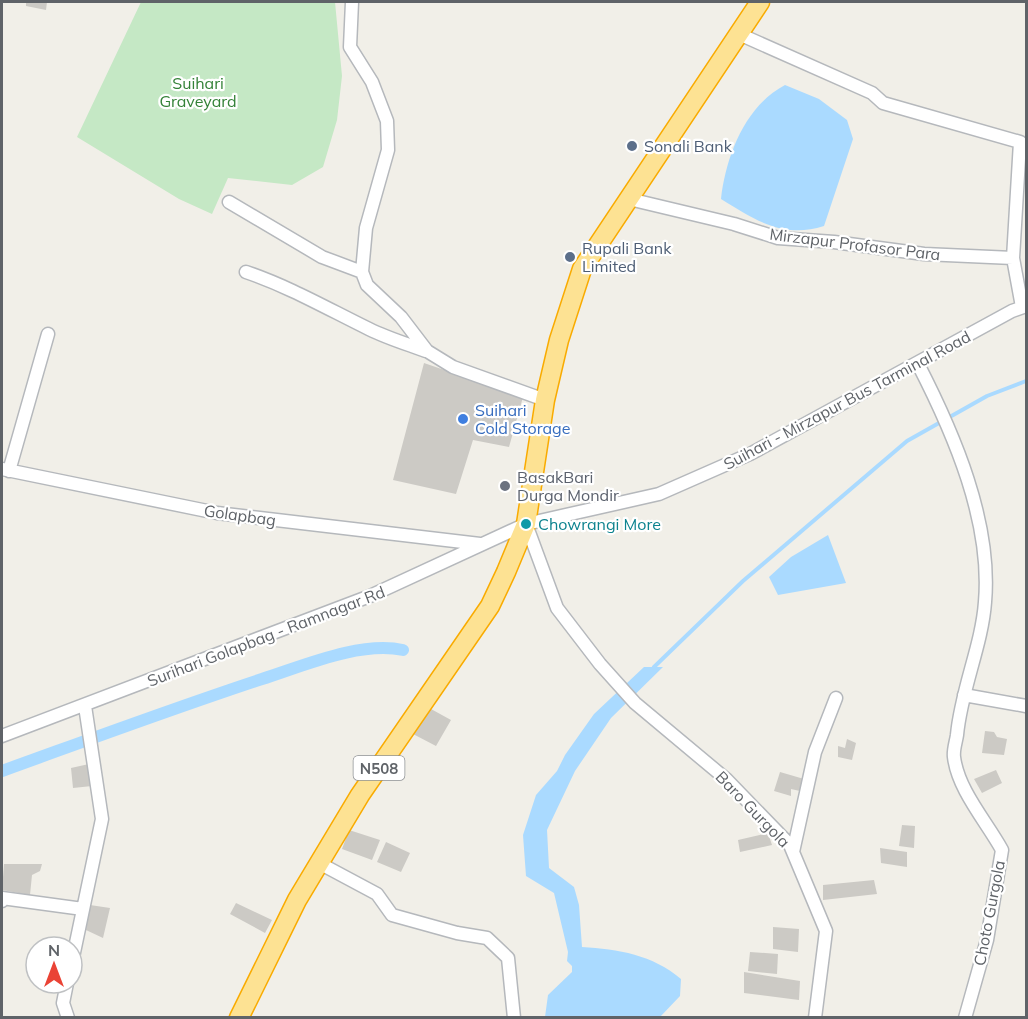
<svg xmlns="http://www.w3.org/2000/svg" width="1028" height="1019" font-family="Mulish,sans-serif">
<style>
.green{fill:#c5e8c5}
.water{fill:#aadaff}
.lines{fill:none;stroke-linecap:round;stroke-linejoin:round}
.stream{stroke:#aadaff;stroke-width:4}
.canal{stroke:#aadaff;stroke-width:12}
.building{fill:#cccac5}
.minor-casing{stroke:#b5b8bc;stroke-width:15}
.highway-casing{stroke:#f9ab00;stroke-width:21}
.minor{stroke:#fff;stroke-width:12}
.highway{stroke:#fde293;stroke-width:18}
.service-dot{fill:#5c6f8a;stroke:#fff;stroke-width:2}
.shop-dot{fill:#3f7fe0;stroke:#fff;stroke-width:2}
.worship-dot{fill:#6b7280;stroke:#fff;stroke-width:2}
.culture-dot{fill:#0f9aa8;stroke:#fff;stroke-width:2}
.labels{text-anchor:middle;dominant-baseline:central;stroke-width:4.5;stroke-linejoin:round;paint-order:stroke}
.shield{fill:#fff;stroke:#8f9295;stroke-width:1.5}
.shield-label{font-size:15px;font-weight:bold;fill:#5f6368}
.park-label{font-size:16px;fill:#348238;stroke:#fff}
.service-label{font-size:16px;fill:#4e5e75;stroke:#fff;text-anchor:start}
.street-label{font-size:16px;fill:#5f6368;stroke:#fff}
.shop-label{font-size:16px;fill:#366cbe;stroke:#fff;text-anchor:start}
.worship-label{font-size:16px;fill:#5b616d;stroke:#fff;text-anchor:start}
.culture-label{font-size:16px;fill:#0d838f;stroke:#fff;text-anchor:start}
</style>
<rect width="100%" height="100%" fill="#f1efe8"/>
<path class="green" d="M141,2H335L342,76L337,120L323,167L292,185L228,178L212,214L179,199L77,137Z"/>
<path class="water" d="M785,85L819,99L847,120L853,139L824,226C783,239 755,220 721,199C726,156 745,106 785,85Z
M828,535L846,583L778,595L769,577L791,557Z
M644,667H663L611,718L575,771L547,830L549,868L574,887L579,905L582,947C618,949 653,955 681,979L680,996L660,1017H545L548,995L572,972V966L567,961L568,952L554,893L526,876L523,835L536,795L557,771L565,755L594,714Z"/>
<g class="lines">
<path class="stream" d="M654,667L743,581L907,441L987,396L1026,381"/>
<path class="canal" d="M2,771C88,740 174,708 262,679C303,666 360,641 403,650"/>
</g>
<path class="building" d="M26,2H47L46,10L26,6Z
M424,363L523,397L509,447L473,440L456,494L393,480Z
M431,709L451,720L436,746L413,734Z
M985,731L994,732L997,737L1007,739L1004,755L982,753Z
M847,739L856,743L852,760L838,757V746L845,748Z
M89,764L92,786L73,788L71,768Z
M996,770L1002,783L982,793L974,779Z
M780,772L804,779L800,791L791,789V796L774,791Z
M902,825L915,826L914,848L899,846Z
M349,830L380,840L372,860L342,849Z
M768,833L772,845L740,852L738,840Z
M386,842L410,853L401,872L377,862Z
M880,848L907,852V867L881,863Z
M4,864H42L40,871L32,875L30,895L2,890Z
M874,880L877,894L823,900V885Z
M236,903L272,920L265,933L230,914Z
M90,905L110,908L103,938L86,930Z
M773,927L799,929L798,952L773,949Z
M750,952L778,954L777,974L748,971Z
M744,972L800,981L799,1000L744,993Z"/>
<g class="lines">
<g class="minor-casing">
<path id="minor" d="M352,2L350,47L372,82L387,121L388,150L366,228L362,272L367,285L401,317L427,351L453,367L545,400
M739,34L872,93L883,103L1020,142L1013,258
M629,199L734,224L778,238L834,242L924,254L1013,258L1022,307
M229,202L322,257L362,272
M246,272C290,287 328,309 369,329C387,338 407,344 426,351
M918,364C954,434 992,522 985,602C982,645 961,690 957,735C956,742 953,750 954,757C958,790 986,821 1002,850L987,940L965,1018
M2,469L217,513L480,544
M9,471L48,334
M526,524L557,608L600,664L635,703L726,779L790,845L826,931L815,1018
M964,695L1026,706
M2,736L370,596L526,524L659,494L750,454L1012,311L1026,306
M793,852L815,752L836,698
M319,863L377,894L392,915L457,933L487,938L508,958L514,1018
M2,901V898L83,909
M72,962L102,819L85,706
M67,983L63,1003L68,1018"/>
</g>
<g class="highway-casing">
<path id="highway" d="M239,1018L297,900L360,795L490,606L506,572L526,524L545,400L559,340L582,269L760,2"/>
</g>
<use href="#minor" class="minor"/>
<use href="#highway" class="highway"/>
</g>
<g class="service-dot">
<circle cx="632" cy="146" r="6"/>
<circle cx="570" cy="257" r="6"/>
</g>
<circle class="shop-dot" cx="463" cy="419" r="6"/>
<circle class="worship-dot" cx="505" cy="486" r="6"/>
<circle class="culture-dot" cx="526" cy="524" r="6"/>
<g class="labels">
<rect class="shield" x="353.5" y="756" width="51" height="24" rx="4.5"/>
<g class="shield-label">
<text x="379" y="768">N508</text>
</g>
<g class="park-label">
<text x="198" y="83">Suihari<tspan x="198" dy="18">Graveyard</tspan></text>
</g>
<g class="service-label">
<text x="644" y="146">Sonali Bank</text>
<text x="582" y="248">Rupali Bank<tspan x="582" dy="18">Limited</tspan></text>
</g>
<g class="street-label">
<text transform="translate(855 244) rotate(7)">Mirzapur Profasor Para</text>
<text transform="translate(847 400) rotate(-28)">Suihari - Mirzapur Bus Tarminal Road</text>
<text transform="translate(240 515) rotate(8)">Golapbag</text>
<text transform="translate(266 636) rotate(-21)">Surihari Golapbag - Ramnagar Rd</text>
<text transform="translate(753 809) rotate(46)">Baro Gurgola</text>
<text transform="translate(989 913) rotate(-79)">Choto Gurgola</text>
</g>
<g class="shop-label">
<text x="475" y="410">Suihari<tspan x="475" dy="18">Cold Storage</tspan></text>
</g>
<g class="worship-label">
<text x="517" y="477">BasakBari<tspan x="517" dy="18">Durga Mondir</tspan></text>
</g>
<g class="culture-label">
<text x="538" y="524">Chowrangi More</text>
</g>
</g>
<rect width="1028" height="1019" fill="none" stroke="#5f6368" stroke-width="6"/>
<g transform="translate(54 965)"><circle r="28" fill="#ffffff" stroke="#bfc1c3" stroke-width="1.5"/>
<path d="M0-4.5L10 22L0 15L-10 22Z" fill="#ea4335"/>
<text y="-9" font-size="16" font-weight="bold" text-anchor="middle" fill="#5f6368">N</text>
</g>
</svg>
